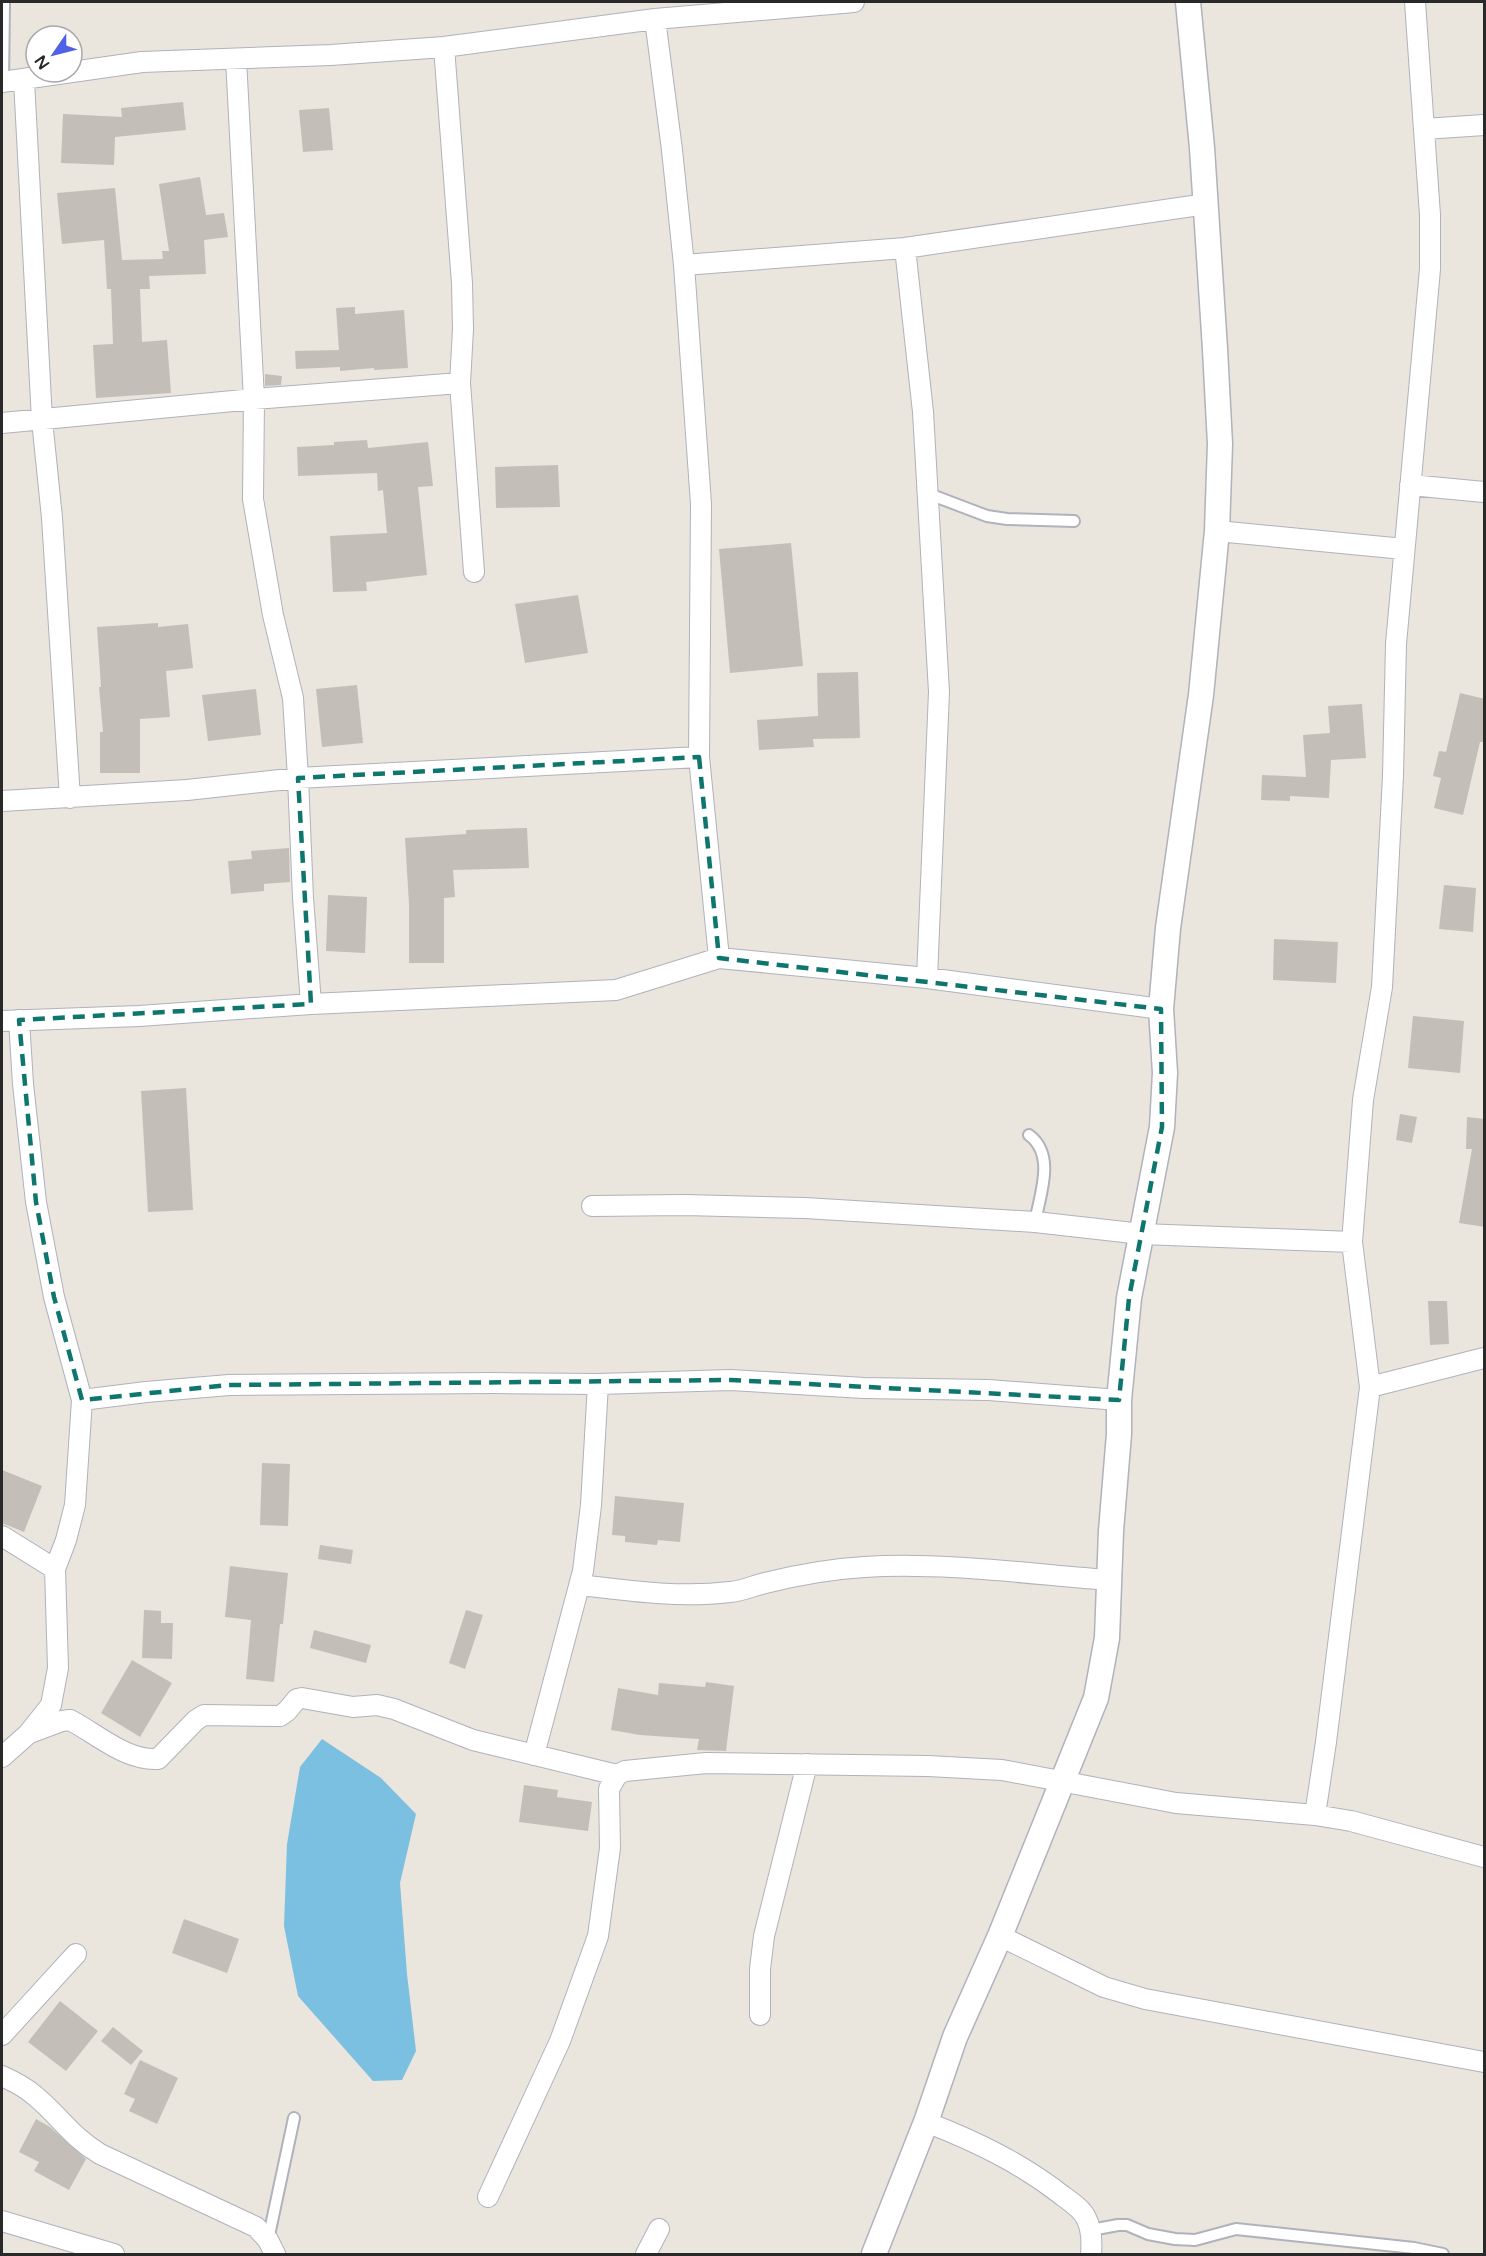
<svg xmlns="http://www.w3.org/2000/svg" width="1486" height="2256" font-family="'Varela Round',sans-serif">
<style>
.water{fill:#7bbfe1}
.building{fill:#c3bfb8}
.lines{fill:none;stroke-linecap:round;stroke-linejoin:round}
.service-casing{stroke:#b0b2bc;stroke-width:14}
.minor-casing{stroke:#b0b2bc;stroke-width:22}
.tertiary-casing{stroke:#b0b2bc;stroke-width:27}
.service{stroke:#fff;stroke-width:10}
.minor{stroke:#fff;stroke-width:20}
.tertiary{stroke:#fff;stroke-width:24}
.marked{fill:none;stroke:#0f766e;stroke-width:4.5;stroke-dasharray:12 8;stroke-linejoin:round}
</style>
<rect width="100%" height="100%" fill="#eae5dd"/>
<path class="water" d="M322,1739L381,1778L416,1814L400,1883L407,1974L416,2051L402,2080L373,2081L298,1996L284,1926L287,1844L300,1767Z"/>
<path class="building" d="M183,102L186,130L115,137L114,165L61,163L63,114L122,117L121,108Z
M329,108L333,150L303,152L299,110Z
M200,177L206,215L224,213L228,237L204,240L206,274L149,276L150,289H140L142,342L167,340L171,393L96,398L93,345L113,344L111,289H107L104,240L62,244L57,193L115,188L122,260L163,259L162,251H169L159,184Z
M355,307V314L404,310L408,368L374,370V368L340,371V367L296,369L295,351L339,350L336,308Z
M265,374L282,376L281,385L265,386Z
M367,440L368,448L428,442L433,486L418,487L427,575L366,582L367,591L333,592L330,536L387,533L383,490L378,491L377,473L298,476L297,447L334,445V442Z
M558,465L560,507L496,508L495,467Z
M791,543L803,666L730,673L719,549Z
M578,595L588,653L525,663L515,604Z
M158,623V627L188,624L193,668L166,671L170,717L140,719V773H100V732H103L99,687H101L97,627Z
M858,672L860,738L813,739L814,747L759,750L757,720L818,716L817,673Z
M357,685L363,743L322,747L316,689Z
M256,689L261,735L208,741L202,695Z
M1460,693L1485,699V734L1483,742H1480L1463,815L1434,808L1441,778L1433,776L1439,751L1446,752Z
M1362,704L1366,758L1331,760L1329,798L1290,796V801L1261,800L1262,775L1306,777L1303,735L1330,733L1328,706Z
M527,828L529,868L453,870L455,897L444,898V963H409V904L405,838L466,834V830Z
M289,848L290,882L264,884V891L231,894L228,861L252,859L251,851Z
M1444,885L1476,888L1473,932L1439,929Z
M328,895L367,897L365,953L326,951Z
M1274,939L1338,942L1336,983L1273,980Z
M1413,1016L1464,1021L1460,1073L1408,1068Z
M186,1088L193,1210L148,1212L141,1091Z
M1400,1114L1417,1117L1412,1143L1396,1140Z
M1467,1117L1485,1119V1227L1459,1223L1472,1149H1466Z
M1428,1301H1447L1449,1344L1430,1345Z
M262,1463L290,1464L288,1526L260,1525Z
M2,1470L42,1486L24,1532L2,1523Z
M615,1496L684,1503L680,1542L658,1540L657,1545L625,1542V1536L612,1535Z
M320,1545L353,1550L351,1564L318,1559Z
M230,1566L288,1573L283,1624H280L274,1682L246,1679L251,1620L225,1617Z
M144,1610L161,1611V1623H173L172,1659L142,1658Z
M466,1610L483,1615L465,1669L449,1663Z
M314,1630L371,1645L366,1663L310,1648Z
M132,1660L172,1683L140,1737L101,1713Z
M706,1682L734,1686L726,1751L697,1750L699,1739L640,1735L611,1730L618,1688L658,1695L659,1683L705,1687Z
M524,1785L558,1790L557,1797L592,1802L588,1831L519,1822Z
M184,1919L239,1939L227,1973L172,1953Z
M60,2001L98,2031L66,2071L28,2042Z
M113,2027L143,2051L131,2065L101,2041Z
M140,2060L178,2078L157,2124L129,2111L135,2099L124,2094Z
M36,2119L50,2127L86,2159L69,2190L34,2171L39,2162L19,2152Z"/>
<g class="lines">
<g class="service-casing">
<path id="service" d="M3,82L4,2
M929,494L987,516L1007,519L1074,521
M1029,1135C1056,1155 1040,1194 1035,1222
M1091,2230L1118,2225H1127L1148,2234L1175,2239L1195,2240L1236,2229L1414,2248L1443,2254
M268,2240L294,2118"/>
</g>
<g class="minor-casing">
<path id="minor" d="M655,19L672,150L684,265L701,504L699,757L719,958
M444,47L462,283L463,329L460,383L474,572
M236,59L254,399L253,499L273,615L293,698L298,778L303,898L311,1004
M24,80L42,420L52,518L70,798
M2,82L142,62L331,55L444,47L655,19L854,2
M1424,129L1484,125
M905,248L923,412L939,692L927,978
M684,265L905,248L1206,204
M2,423L254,399L460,383
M1410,485L1484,492
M1217,531L1404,549
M2,801L187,790L298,778L699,757
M2,1021L139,1016L311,1004L616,990L719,958L927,978L1161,1009
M592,1206L685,1205L805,1208L1035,1222L1142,1234L1352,1242
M1370,1387L1484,1358
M82,1400L146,1392L229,1385L493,1383L598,1384L731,1380L864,1388L988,1390L1119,1400
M2,1536L55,1569
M580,1585C630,1591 679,1598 730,1592C742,1591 753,1586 765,1583C797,1575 830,1569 864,1567C943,1562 1030,1574 1109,1580
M30,1733L62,1721L70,1720C97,1734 126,1761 158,1759L196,1720L204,1715L280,1716L287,1711L297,1699L302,1698L353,1707L377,1705L394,1709L473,1740L617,1775
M534,1755L583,1571L591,1505L598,1384
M2,1757L28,1734L51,1705L58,1668L55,1569L66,1540L75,1505L82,1400L54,1297L36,1202L23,1084L19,1020
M1315,1815L1326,1742L1370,1387L1352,1242L1363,1100L1382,987L1393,776L1396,644L1430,269V215L1415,2
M1000,1936L1104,1987L1145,1999L1484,2062
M760,2015V1969L764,1936L807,1764
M2,2035L76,1954
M2,2076C13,2081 25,2087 34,2095C59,2115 70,2136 100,2154L256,2227L268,2240L275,2254
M926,2122C975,2141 1021,2163 1063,2196C1071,2202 1082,2209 1086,2218C1092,2229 1092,2242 1091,2254
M488,2197L560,2041L598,1936L610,1848L609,1789L617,1775L625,1771L706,1763L928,1766L1002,1770L1176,1803L1315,1815L1351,1821L1484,1857
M2,2221L114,2254
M646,2254L659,2229"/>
</g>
<g class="tertiary-casing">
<path id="tertiary" d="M874,2254L926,2122L955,2037L1000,1936L1096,1698L1107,1638L1111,1531L1119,1434V1400L1129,1298L1162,1127L1165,1073L1161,1009L1168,928L1201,695L1217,531L1220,444L1215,349L1202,148L1188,2"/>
</g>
<use href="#service" class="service"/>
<use href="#minor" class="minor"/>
<use href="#tertiary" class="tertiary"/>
</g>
<path class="marked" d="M699,757L719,958L1161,1009L1162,1127L1129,1298L1119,1400L731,1380L229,1385L82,1400L54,1297L36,1202L19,1020L311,1004L298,778Z"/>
<rect width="1486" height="2256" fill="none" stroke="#292929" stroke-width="6"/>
<g transform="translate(54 54) rotate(235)"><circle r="28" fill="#ffffff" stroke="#a9a9a9" stroke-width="1.5"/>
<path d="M0-4.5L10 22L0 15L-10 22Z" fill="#4f61e5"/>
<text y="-9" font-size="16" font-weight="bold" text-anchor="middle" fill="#292929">N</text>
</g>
</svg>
